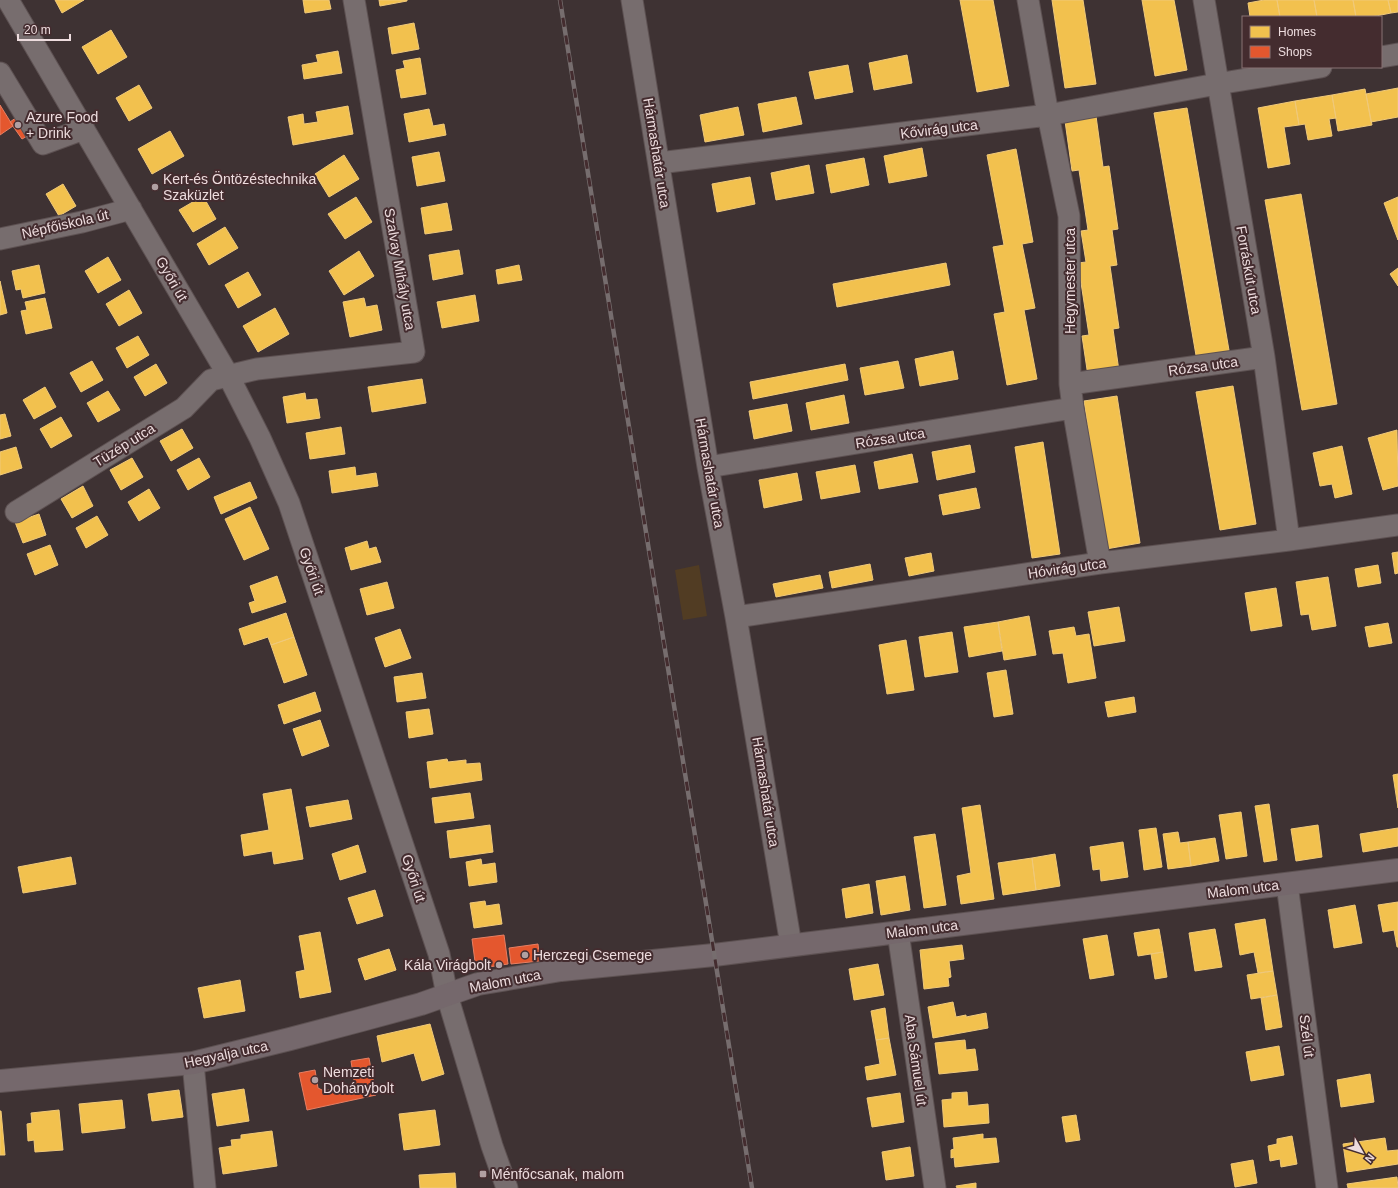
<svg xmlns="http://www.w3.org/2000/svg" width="1398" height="1188" font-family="Arial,sans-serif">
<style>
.green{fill:#513c23}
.homes{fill:#f2c14e;stroke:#f0c979}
.shops{fill:#e4572e;stroke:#e77f63}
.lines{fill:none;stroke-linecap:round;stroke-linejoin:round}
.minor-casing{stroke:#5d5152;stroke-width:23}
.major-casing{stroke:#5d5152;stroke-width:24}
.minor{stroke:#776d6e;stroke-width:21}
.major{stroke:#75686c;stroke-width:22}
.rail-casing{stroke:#766d6e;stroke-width:4.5}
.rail{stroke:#442c2f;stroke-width:3;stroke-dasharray:9;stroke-linecap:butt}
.poi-dot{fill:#b0a0a2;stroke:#442c2f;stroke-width:1.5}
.labels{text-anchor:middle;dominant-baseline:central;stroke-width:4;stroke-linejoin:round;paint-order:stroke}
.poi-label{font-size:14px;fill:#eddcde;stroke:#442c2f;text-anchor:start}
.street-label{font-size:14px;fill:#eddcde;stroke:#442c2f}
</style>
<rect width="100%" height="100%" fill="#3e3233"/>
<path class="green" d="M699,565L707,616L683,620L675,570Z"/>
<path class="homes" d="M55,0H84L62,13Z
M303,0H329L331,9L305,13Z
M379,0H407V1L380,6Z
M960,0H993L1009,86L977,92Z
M1052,0H1083L1096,84L1065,88Z
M1142,0H1174L1187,70L1155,76Z
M1264,0H1277L1280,17H1250L1248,3Z
M1277,0H1314L1317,17H1280Z
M1314,0H1353L1356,17H1317Z
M1353,0H1388L1391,13L1371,17H1356Z
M1388,0H1398V12L1391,13Z
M414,23L419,49L392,54L388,28Z
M111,30L127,57L98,74L82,47Z
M338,51L342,73L304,79L302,65L318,62L316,55Z
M907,55L912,83L874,90L869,63Z
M420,58L426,94L401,98L396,70L405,68L403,61Z
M848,65L853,92L815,99L809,72Z
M139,85L152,108L129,121L116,98Z
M1398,88V117L1371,122L1366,94Z
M1365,89L1372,125L1338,131L1332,95Z
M1332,95L1336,118L1329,119L1332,136L1308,140L1305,124L1299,125L1295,101Z
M796,97L802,124L763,132L758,104Z
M1295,101L1299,125L1284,127L1290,164L1268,168L1258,108Z
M348,106L353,134L293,145L288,117L303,114L304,124L318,122L316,112Z
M738,107L744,135L705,142L700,115Z
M1187,108L1230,356L1197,361L1154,113Z
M429,109L433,126L444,124L446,135L409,142L404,114Z
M1096,116L1103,167L1109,166L1118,229L1112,230L1117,265L1110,266L1119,328L1113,329L1119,371L1088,376L1082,336L1089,335L1078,263L1086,262L1081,231L1088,230L1079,170L1072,171L1065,121Z
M170,131L184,156L152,174L138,149Z
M922,148L927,176L889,183L884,156Z
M1016,149L1033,242L1022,244L1035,308L1024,310L1037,379L1007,385L994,314L1005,312L993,247L1004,245L987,155Z
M439,152L445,181L417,186L412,157Z
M344,155L359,179L329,197L315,174Z
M864,158L869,185L831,193L826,165Z
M809,165L814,193L776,200L771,173Z
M750,177L755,204L717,212L712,184Z
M63,184L76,206L59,216L46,194Z
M1301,194L1337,404L1302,410L1265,200Z
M203,196L216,219L193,232L179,210Z
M356,197L372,222L345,239L328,214Z
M1398,197V240L1384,203Z
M447,203L452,230L425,234L421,208Z
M225,227L238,248L209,265L197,244Z
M459,250L463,274L433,280L429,255Z
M359,251L374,276L344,295L329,271Z
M108,257L121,280L98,293L85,271Z
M946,263L950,285L837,307L833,284Z
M39,265L45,293L23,298L21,289L16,290L12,271Z
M519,265L522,280L498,284L496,270Z
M1398,268V286L1390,274Z
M248,272L261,295L238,308L225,285Z
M0,281L7,313L0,315Z
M129,290L142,313L119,326L106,304Z
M475,295L479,321L442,328L437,302Z
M45,298L52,328L26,334L21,311L27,310L25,302Z
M364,298L366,307L377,305L382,330L350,337L343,302Z
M275,308L289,334L258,352L243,326Z
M138,336L149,355L127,368L116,348Z
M953,351L958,379L920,386L915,359Z
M92,361L103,380L81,392L70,373Z
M898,361L904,388L865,395L860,368Z
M156,364L167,383L145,396L134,377Z
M845,364L848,380L753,399L750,382Z
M422,379L426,403L372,412L368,387Z
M1233,386L1256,524L1220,530L1196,392Z
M45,387L56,407L34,419L23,400Z
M108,391L120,410L98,422L87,403Z
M305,393L306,400L317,399L320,418L287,423L283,397Z
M844,395L849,423L811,430L806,403Z
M1117,396L1140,543L1106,549L1084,401Z
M787,404L792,431L754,439L749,411Z
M5,414L11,436L0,439V415Z
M61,417L72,436L51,448L40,429Z
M341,427L345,454L310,459L306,433Z
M182,429L193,448L171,461L160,441Z
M1397,430L1398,486L1383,490L1368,438Z
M1043,442L1060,554L1032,558L1015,447Z
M970,445L975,472L937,480L932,452Z
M1342,446L1352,494L1335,498L1332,484L1320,486L1313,453Z
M16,447L22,468L0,475V452Z
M912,454L918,482L879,489L874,462Z
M132,458L143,477L121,490L110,470Z
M199,458L210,477L188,490L177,470Z
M855,465L860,492L821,499L816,472Z
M355,467L356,476L376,473L378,486L332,493L329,471Z
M797,473L802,500L764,508L759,480Z
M250,482L257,498L221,514L214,497Z
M83,486L93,506L72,518L61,499Z
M976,488L980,508L943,515L939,495Z
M149,489L160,508L139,521L128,502Z
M250,507L269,549L244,560L225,519Z
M39,514L46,535L23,543L15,522Z
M97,516L108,535L86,548L76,528Z
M367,541L369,549L376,547L381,562L351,570L345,548Z
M50,545L58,565L35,575L27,554Z
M1398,552V573L1395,574L1392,553Z
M931,553L934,571L909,576L905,558Z
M870,564L873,580L832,588L829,572Z
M1378,565L1381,583L1358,587L1355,569Z
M820,575L823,588L776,597L773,584Z
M277,576L286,602L252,613L249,603L255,601L250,586Z
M1328,577L1336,626L1312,630L1309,614L1301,615L1296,582Z
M387,582L394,608L367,615L360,589Z
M1276,588L1282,626L1251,631L1245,593Z
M1119,607L1125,641L1094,646L1088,612Z
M286,613L294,637L271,645L268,637L244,645L239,629Z
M1029,616L1036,655L1004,660L998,622Z
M998,622L1002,651L969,657L964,627Z
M1388,623L1392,643L1369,647L1365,627Z
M1074,627L1076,636L1089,634L1096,678L1068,683L1063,653L1053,654L1049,631Z
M400,629L411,658L385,667L375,638Z
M952,632L958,672L925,677L919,637Z
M294,637L307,675L284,683L271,645Z
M906,640L914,690L887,694L879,645Z
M1006,670L1013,714L994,717L987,673Z
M422,673L426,698L397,702L394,677Z
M315,692L321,711L284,724L278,705Z
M1134,697L1136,712L1108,717L1105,702Z
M429,709L433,734L409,738L406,712Z
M320,720L329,746L302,756L293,729Z
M447,759L448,762L466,760V764L480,763L482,780L430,788L427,762Z
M1398,774V808L1393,775Z
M291,789L303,859L274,864L272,851L244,856L241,835L269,830L263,794Z
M470,793L474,818L435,823L432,798Z
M348,800L352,819L310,827L306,807Z
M1269,804L1277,860L1264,862L1255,806Z
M980,805L994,899L961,904L957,876L971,873L962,808Z
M1241,812L1247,856L1226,859L1219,815Z
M490,825L493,852L450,858L447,831Z
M1318,825L1322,857L1296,861L1291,829Z
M1156,828L1162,867L1144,870L1139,830Z
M1398,828V846L1363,852L1360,834Z
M1178,832L1180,843L1188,842L1191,866L1168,869L1163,834Z
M935,834L946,905L924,908L914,837Z
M1215,838L1219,861L1191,866L1188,842Z
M1123,842L1128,877L1101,881L1100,869L1093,870L1090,847Z
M358,845L366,872L340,880L332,854Z
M1055,854L1060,886L1036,890L1032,858Z
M71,857L76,884L23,893L18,867Z
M1032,858L1036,890L1003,895L998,863Z
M481,859L482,865L495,863L497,882L469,886L466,862Z
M905,876L910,910L881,915L876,881Z
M869,884L873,913L846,918L842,889Z
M375,890L383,916L357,924L348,898Z
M485,901L486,906L499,904L502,924L474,928L470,903Z
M1398,902V947H1397L1394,930L1383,932L1378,905Z
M1355,905L1362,943L1334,948L1328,910Z
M1265,919L1273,971L1258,973L1254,952L1240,955L1235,924Z
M1159,929L1163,952L1138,956L1134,933Z
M1215,929L1222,967L1195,971L1189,933Z
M320,932L331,992L300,998L296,972L305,970L299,936Z
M1107,935L1114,975L1090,979L1083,939Z
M962,945L964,959L949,961L951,977L948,978L949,986L924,989L920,950Z
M389,949L396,970L365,980L358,959Z
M1163,952L1167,977L1155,979L1151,954Z
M878,964L884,995L854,1000L849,969Z
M1273,971L1277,995L1251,999L1247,975Z
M240,980L245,1011L204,1018L198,988Z
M1277,995L1282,1027L1266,1030L1261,998Z
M953,1002L956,1017L966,1015V1017L986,1013L988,1028L933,1038L928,1007Z
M885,1008L889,1038L876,1040L871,1011Z
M430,1024L444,1074L422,1081L414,1053L382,1062L377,1036Z
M889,1038L896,1075L867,1080L865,1067L880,1064L876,1040Z
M965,1040L966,1050L975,1049L978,1070L939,1074L935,1043Z
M1279,1046L1284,1075L1251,1081L1246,1052Z
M1370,1074L1374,1102L1341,1107L1337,1080Z
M244,1089L249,1121L217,1126L212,1094Z
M179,1090L183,1117L152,1121L148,1094Z
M967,1092L968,1106L988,1104L989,1123L944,1127L942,1100L952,1099V1093Z
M900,1093L904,1122L872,1127L867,1098Z
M122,1100L125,1128L82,1133L79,1104Z
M59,1110L63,1150L35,1152L34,1140L28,1141L27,1124L32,1123L31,1113Z
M435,1110L440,1145L404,1150L399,1114Z
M0,1111H1L5,1155H0Z
M1076,1115L1080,1140L1066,1142L1062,1117Z
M272,1131L277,1166L223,1174L219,1148L232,1146L231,1140L241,1139V1135Z
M983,1134V1139L996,1138L999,1162L955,1167L954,1157L951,1158V1150L954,1149L953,1138Z
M1292,1136L1297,1164L1281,1167L1280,1159L1270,1161L1268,1146L1277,1144V1139Z
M1385,1138L1387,1151L1398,1150V1164L1347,1172L1343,1144Z
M910,1147L914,1176L886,1180L882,1152Z
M1253,1160L1257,1183L1235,1187L1231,1164Z
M455,1173L456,1188H420L419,1175Z
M1397,1177L1398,1188H1348L1347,1184Z
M976,1183V1188H957L956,1186Z"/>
<path class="shops" d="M0,105L13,126L0,135Z
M17,117L29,135L22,139L10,122Z
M504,935L508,964L476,969L472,939Z
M538,944L540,961L511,964L509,948Z
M369,1058L376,1095L307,1110L299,1073L315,1070L318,1088L324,1091L351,1085L354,1080L351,1061Z"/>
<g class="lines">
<g class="minor-casing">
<path id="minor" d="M8,0L228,375L260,438L289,503L439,954L447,995L492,1146L507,1188
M632,0L708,467L736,617L791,945
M1028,0L1048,115L1069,216L1070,384L1073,408L1100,563
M1204,0L1264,357L1289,540
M1381,57L1398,54
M0,73L43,144L84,129
M659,163L1048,115L1217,84L1321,67
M0,239L82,222L131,209
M1070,384L1264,357
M708,467L1073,408
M16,512L184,408L211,380L257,369L414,352L354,0
M736,617L1100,563L1289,540L1398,525
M1287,884L1327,1188
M898,932L935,1188
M193,1063L205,1188"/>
</g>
<g class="major-casing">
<path id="major" d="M0,1081L193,1063L290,1039L362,1020L421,1004L478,984L561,970L714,955L1398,870"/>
</g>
<use href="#minor" class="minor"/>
<use href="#major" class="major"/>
<g class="rail-casing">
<path id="rail" d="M560,0L752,1188"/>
</g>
<use href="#rail" class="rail"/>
</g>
<g class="poi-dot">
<circle cx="18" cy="125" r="4"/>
<circle cx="155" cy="187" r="4"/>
<circle cx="525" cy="955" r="4"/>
<circle cx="499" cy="965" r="4"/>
<circle cx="315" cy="1080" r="4"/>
<rect x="479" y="1170" width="8" height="8" rx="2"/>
</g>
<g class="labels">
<g class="poi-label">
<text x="26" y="117">Azure Food<tspan x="26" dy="16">+ Drink</tspan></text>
<text x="163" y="179">Kert-és Öntözéstechnika<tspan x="163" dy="16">Szaküzlet</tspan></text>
<text x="533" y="955">Herczegi Csemege</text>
<text x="491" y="965" text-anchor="end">Kála Virágbolt</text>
<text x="323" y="1072">Nemzeti<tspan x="323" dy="16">Dohánybolt</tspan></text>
<text x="491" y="1174">Ménfőcsanak, malom</text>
</g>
<g class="street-label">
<text transform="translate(939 129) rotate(-7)">Kővirág utca</text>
<text transform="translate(657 153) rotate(81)">Hármashatár utca</text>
<text transform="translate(65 224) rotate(-13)">Népfőiskola út</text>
<text transform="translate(400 269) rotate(80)">Szalvay Mihály utca</text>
<text transform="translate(1249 270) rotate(80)">Forráskút utca</text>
<text transform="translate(172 279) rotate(60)">Győri út</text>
<text transform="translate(1070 281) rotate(-90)">Hegymester utca</text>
<text transform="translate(1203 366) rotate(-8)">Rózsa utca</text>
<text transform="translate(890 438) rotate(-9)">Rózsa utca</text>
<text transform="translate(124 445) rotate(-32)">Tüzép utca</text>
<text transform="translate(710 473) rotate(80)">Hármashatár utca</text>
<text transform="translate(1067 568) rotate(-8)">Hóvirág utca</text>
<text transform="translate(312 571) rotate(71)">Győri út</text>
<text transform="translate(766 792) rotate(81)">Hármashatár utca</text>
<text transform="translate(414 878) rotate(72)">Győri út</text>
<text transform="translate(1243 889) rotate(-7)">Malom utca</text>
<text transform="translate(922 929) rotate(-7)">Malom utca</text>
<text transform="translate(505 981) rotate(-11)">Malom utca</text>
<text transform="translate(1307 1036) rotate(83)">Szél út</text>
<text transform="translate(226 1054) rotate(-12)">Hegyalja utca</text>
<text transform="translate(916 1060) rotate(82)">Aba Sámuel út</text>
</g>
</g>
<rect x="1242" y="16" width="140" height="52" fill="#442c2f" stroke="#887275"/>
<rect x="1250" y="26" width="20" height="12" fill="#f2c14e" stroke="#887275"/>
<text x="1278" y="36" font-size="12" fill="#eddcde">Homes</text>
<rect x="1250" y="46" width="20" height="12" fill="#e4572e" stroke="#887275"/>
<text x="1278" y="56" font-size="12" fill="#eddcde">Shops</text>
<g transform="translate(1362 1152) rotate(129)" stroke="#442c2f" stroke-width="3" paint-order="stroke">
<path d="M0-3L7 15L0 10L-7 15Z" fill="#eddcde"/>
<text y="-6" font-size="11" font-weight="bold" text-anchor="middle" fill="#eddcde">N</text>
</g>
<path d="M18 34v6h52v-6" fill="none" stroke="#eddcde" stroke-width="2"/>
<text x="24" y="34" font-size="12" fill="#eddcde" stroke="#442c2f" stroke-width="3" paint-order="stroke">20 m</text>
</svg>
